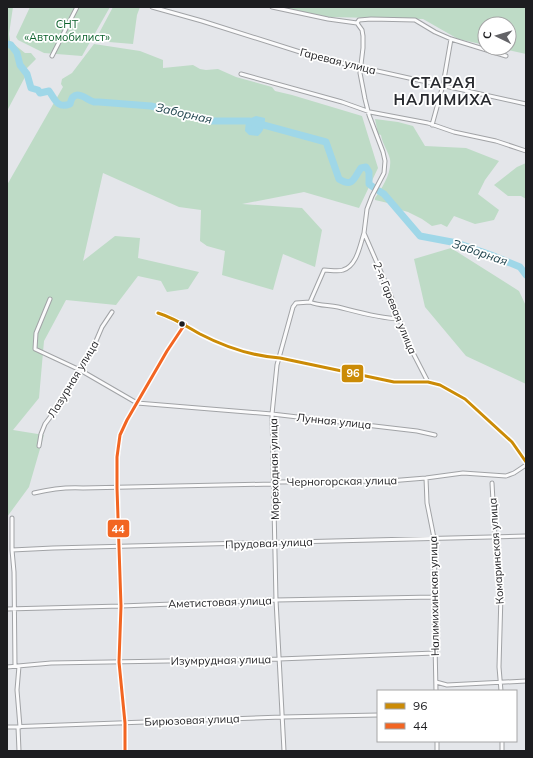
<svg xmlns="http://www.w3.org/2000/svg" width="533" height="758" font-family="Mulish,sans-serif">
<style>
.green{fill:#bedbc6}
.water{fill:#9fd7e8}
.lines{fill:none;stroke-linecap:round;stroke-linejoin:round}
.river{stroke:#9fd7e8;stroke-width:7}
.street-casing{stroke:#a1a3a6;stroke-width:5}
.street{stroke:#fbfbfc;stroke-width:3}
.bus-1-casing{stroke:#fff;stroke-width:6}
.bus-2-casing{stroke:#fff;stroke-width:6}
.bus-1{stroke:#cb8b06;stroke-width:3}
.bus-2{stroke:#f26522;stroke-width:3}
.bus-dot{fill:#1d1d20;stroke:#fff;stroke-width:1.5}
.labels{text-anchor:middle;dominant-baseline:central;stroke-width:3.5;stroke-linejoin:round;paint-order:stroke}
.park-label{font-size:11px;fill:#0c612c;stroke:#fff}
.street-label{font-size:11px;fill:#1d1d20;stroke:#fff}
.water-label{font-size:12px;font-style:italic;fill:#1f434d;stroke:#fff}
.district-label{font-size:15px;font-weight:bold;letter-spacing:1px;fill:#27292e;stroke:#fff}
.line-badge{stroke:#fff;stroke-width:1.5}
.badge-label{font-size:11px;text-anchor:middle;font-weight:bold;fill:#fff}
</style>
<rect width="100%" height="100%" fill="#e4e6ea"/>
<path class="green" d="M7,7H13L9,34L10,41L25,53H31L36,59L23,72L25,77L7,111Z
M30,7H110L82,56L44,53L18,40L16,37Z
M113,7H140L137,15L133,44L109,42L98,39L97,37Z
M277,7H526V54L499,48H509V24H485V45L458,39L423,19L329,17Z
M94,44L140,51L163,60V68L193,65L200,69L206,70L218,69L236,77L272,87L275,91L292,95L362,116L378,168L359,208L304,192L242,204L302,208L322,230L315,267L283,254L273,290L222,275L225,251L207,246L200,241L201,210L179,207L103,173L83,261L115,236L140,238L138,258L199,272L188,289L167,292L161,281L138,276L116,305L66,300L44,341L39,398L13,430L44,435L29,487L7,517V185L63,87L61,84L62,79L72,73Z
M375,119L398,122L413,126L425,146L466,148L499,161L485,180L478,194L499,210L494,220L475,224L454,216L447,227L441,224L432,226L422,219L408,212L394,208L388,203L375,200V198C382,188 392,173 390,159C388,151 382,143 381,135L378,134Z
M526,163V199L521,196H508L494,185L517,167Z
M451,248L519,291L526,306V384L466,356L425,307L414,259Z"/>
<path class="water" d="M256,116L265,118C265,125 264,131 258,136L249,135L245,131L246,120Z"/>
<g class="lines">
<path class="river" d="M7,44L11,45L17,53L20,65L27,74L31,88L38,90L40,93L49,91C55,99 57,109 70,104C74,87 85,99 94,102H99L151,106L212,121H249L326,142L339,179C353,188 354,178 361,168L366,167L369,172V184L373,187
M379,191L384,194L420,236L457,243L491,255L520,267L526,275"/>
<g class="street-casing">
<path id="street" d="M152,7L202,21L319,58L526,104
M272,7L328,19L357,23L359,20L371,19L415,20L435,32L451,39L506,56
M357,23L362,30L363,36V48L360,73L365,99L369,115L383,152L385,161L384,173L372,196L367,209L364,233L388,288L410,347L428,382
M52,56L77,7
M241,74L342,102L370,112L428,123L454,132L496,141L526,151
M432,125L443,85L451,39
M50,299L36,333L35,349L80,370L137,403L272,414L417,431L435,435
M310,302L324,270C330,270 338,272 343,270C357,266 360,245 364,233
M310,302C319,306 328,305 338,307C358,312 378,318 399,319
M158,313C174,318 186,326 200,334C225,347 252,356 280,358L394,382H428L440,385L465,399L512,442L526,462
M39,446L41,434L45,424L57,408L93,348L102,327L112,312
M426,478L427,503L434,538L435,555L434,597L436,691
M492,483L496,555L501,594L499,667L501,691
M34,493C51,489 66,487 83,488L273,484L279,482L389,481L426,478L463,473L506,476L514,473L526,465
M12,518V550L14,572L15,666
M12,550L53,548L526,536
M7,609L121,606L276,600L434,597
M19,666L17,690L20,727
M7,667L51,663L279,659L435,653
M436,682L447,685L526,681
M7,727L282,717L378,715
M18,727L19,751
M437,741V751
M502,741V751
M125,751V723L119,662L121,606L117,488V457L120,435L127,420L167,351L185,324
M284,751L276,600L272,414L277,365L293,307L296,303L310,302"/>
</g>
<use href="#street" class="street"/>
<g class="bus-1-casing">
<path id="bus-1" d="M158,313C174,318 186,326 200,334C225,347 252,356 280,358L394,382H428L440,385L465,399L512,442L526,462"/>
</g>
<g class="bus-2-casing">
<path id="bus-2" d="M125,751V723L119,662L121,606L117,488V457L120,435L127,420L167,351L185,324"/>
</g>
<use href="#bus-1" class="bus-1"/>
<use href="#bus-2" class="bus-2"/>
</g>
<circle class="bus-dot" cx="182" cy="324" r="3.5"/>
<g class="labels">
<g class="park-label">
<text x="67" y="24">СНТ<tspan x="67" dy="13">«Автомобилист»</tspan></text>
</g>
<g class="street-label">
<text transform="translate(338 61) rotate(14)">Гаревая улица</text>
<text transform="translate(395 308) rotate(68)">2-я Гаревая улица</text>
<text transform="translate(73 379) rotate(-59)">Лазурная улица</text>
<text transform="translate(334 421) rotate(6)">Лунная улица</text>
<text transform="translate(274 469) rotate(-91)">Мореходная улица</text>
<text transform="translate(342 481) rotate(-1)">Черногорская улица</text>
<text transform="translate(269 543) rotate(-2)">Прудовая улица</text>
<text transform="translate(496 551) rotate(-94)">Комаринская улица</text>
<text transform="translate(434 596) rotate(-91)">Налимихинская улица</text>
<text transform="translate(220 602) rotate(-2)">Аметистовая улица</text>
<text transform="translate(221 660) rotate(-1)">Изумрудная улица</text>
<text transform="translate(192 720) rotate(-2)">Бирюзовая улица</text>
</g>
<g class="water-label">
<text transform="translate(184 113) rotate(13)">Заборная</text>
<text transform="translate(480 252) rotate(19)">Заборная</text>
</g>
<g class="district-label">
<text x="443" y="82">СТАРАЯ<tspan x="443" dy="17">НАЛИМИХА</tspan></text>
</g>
</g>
<g class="line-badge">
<rect x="341" y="364" width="23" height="19" rx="4" fill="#cb8b06"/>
<rect x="107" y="519" width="23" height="19" rx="4" fill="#f26522"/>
</g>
<g class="badge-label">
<text x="353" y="377">96</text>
<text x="118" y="533">44</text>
</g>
<rect width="533" height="758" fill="none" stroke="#1d1d20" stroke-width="16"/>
<rect x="377" y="690" width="140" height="52" fill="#ffffff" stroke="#a5a5a6"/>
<rect x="385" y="703" width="20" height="6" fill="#cb8b06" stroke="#a5a5a6"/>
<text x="413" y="710" font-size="12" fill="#1d1d20">96</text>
<rect x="385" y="723" width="20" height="6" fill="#f26522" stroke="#a5a5a6"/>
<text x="413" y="730" font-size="12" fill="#1d1d20">44</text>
<g transform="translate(497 36) rotate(275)"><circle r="19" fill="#ffffff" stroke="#a5a5a6"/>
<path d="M0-3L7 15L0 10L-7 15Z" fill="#636367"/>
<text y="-6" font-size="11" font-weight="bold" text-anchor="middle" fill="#1d1d20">С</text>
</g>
</svg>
